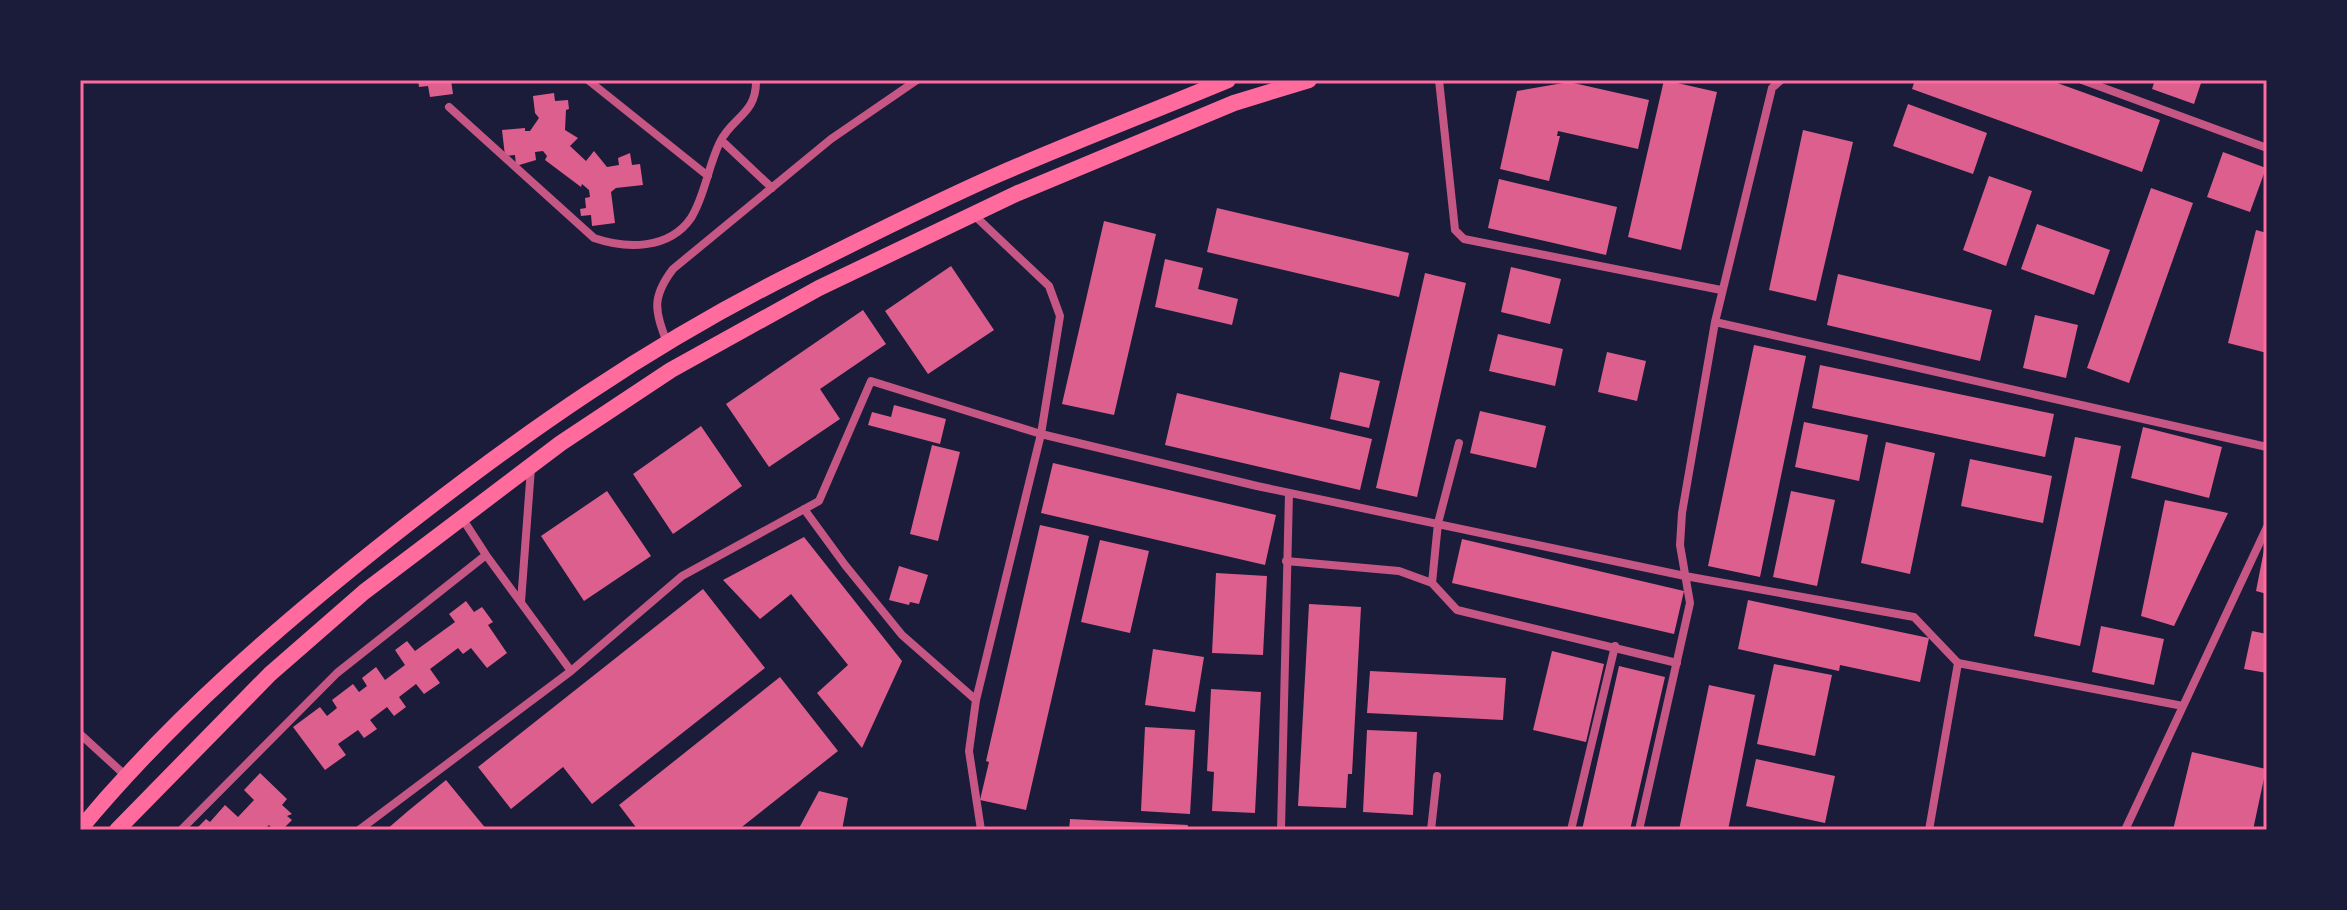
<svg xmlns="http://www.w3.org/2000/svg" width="2347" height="910" font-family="'Fira Sans Condensed',sans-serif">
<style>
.building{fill:#dd5f8e}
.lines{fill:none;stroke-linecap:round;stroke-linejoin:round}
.minor{stroke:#c65784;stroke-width:8}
.trunk{stroke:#ff6b9d;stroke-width:16}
.neatline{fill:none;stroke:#ff6b9d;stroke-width:3}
</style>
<rect width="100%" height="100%" fill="#1b1b3a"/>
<path class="building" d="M418,80H451L453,94L430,97L428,86L419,87Z
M1664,80L1717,92L1681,250L1628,237Z
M1915,80H2049L2160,120L2142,172L1912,89Z
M2155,80H2202L2194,104L2152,89Z
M1569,82L1649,100L1638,149L1558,131L1557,136H1560L1549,181L1500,169L1517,91Z
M554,93L555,101L568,100L569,109L566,110L565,130L578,138L570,146L586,161L594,151L607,167L619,165L618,158L630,153L632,165L640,164L643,185L616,188L611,192L615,223L592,226L591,215L581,216L580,209L586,208L585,198L590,197L589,190L582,184L581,187L545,160L547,156L543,151L535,152L536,160L516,166L515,155L505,156L502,130L525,128V131H530L539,118L535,113L533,96Z
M1908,104L1987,133L1973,174L1893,146Z
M1803,130L1853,142L1816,301L1769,290Z
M2223,152L2266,168L2250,212L2207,197Z
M1989,176L2032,191L2006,266L1963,250Z
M1499,179L1617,207L1606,255L1488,228Z
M2151,188L2193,203L2129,383L2087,368Z
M1217,208L1409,253L1399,297L1207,252Z
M1104,221L1156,234L1114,415L1062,404Z
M2037,224L2110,250L2094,295L2021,269Z
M2256,230L2267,233V353L2228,343Z
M1165,259L1203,268L1198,289L1238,299L1232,325L1155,307Z
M951,266L994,330L928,374L885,311Z
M1511,267L1561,279L1550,324L1501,312Z
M1425,273L1466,283L1417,497L1376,488Z
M1838,274L1992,310L1980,361L1827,325Z
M863,310L886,344L820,389L840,419L769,467L726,404Z
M2035,315L2078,325L2066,378L2023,368Z
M1498,334L1563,349L1555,386L1489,371Z
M1754,345L1806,356L1760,577L1708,566Z
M1607,352L1646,361L1637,401L1598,392Z
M1820,365L2054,414L2045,457L1812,408Z
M1340,372L1380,381L1369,428L1330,419Z
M1177,393L1372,439L1360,490L1165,445Z
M894,405L946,419L940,444L868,425L872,412L891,417Z
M1480,411L1546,426L1536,468L1470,453Z
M1804,422L1868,435L1859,481L1795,467Z
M701,426L742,486L673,534L633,474Z
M2143,427L2222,447L2209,498L2131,478Z
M2075,437L2121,446L2080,646L2034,636Z
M1886,442L1935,453L1910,574L1861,563Z
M932,445L960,452L938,541L910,534Z
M1970,459L2052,476L2043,523L1961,506Z
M1053,463L1276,515L1265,565L1041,513Z
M607,491L651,556L584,601L541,536Z
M1791,491L1835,500L1817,586L1773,577Z
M2165,500L2228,513L2174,626L2141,616Z
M1040,525L1089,536L1026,810L980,800L989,762L986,761Z
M804,537L902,661L862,748L817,693L848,665L791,594L760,619L723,580Z
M1462,539L1684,591L1674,634L1452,583Z
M1100,540L1149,551L1130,633L1081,622Z
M2264,550L2267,551V594L2256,591Z
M899,566L928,575L919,604L910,602L909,605L889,600Z
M1216,573L1267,576L1263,655L1212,653Z
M703,589L765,668L592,804L563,767L511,809L478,767Z
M1748,600L1929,638L1920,682L1840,665L1839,671L1738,649Z
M466,601L474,612L482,607L493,622L488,625L507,653L487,668L471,648L463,654L458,648L430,669L440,683L424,694L416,684L399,697L406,707L394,716L387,707L370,720L377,729L364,738L358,730L338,744L346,755L325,770L293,727L320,707L327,716L337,708L332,700L353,684L359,692L367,686L362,678L376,667L385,680L405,665L395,650L407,641L415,651L455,622L449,614Z
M1309,604L1361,607L1352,774H1348L1346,808L1298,806Z
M2101,626L2164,639L2154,685L2092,672Z
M2252,631L2267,634V673L2244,669Z
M1153,649L1204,657L1195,712L1145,705Z
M1552,651L1604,664L1586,742L1533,730Z
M1774,664L1832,675L1815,756L1757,744Z
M1619,666L1665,677L1630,830H1582Z
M1370,671L1506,678L1503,720L1367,713Z
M780,677L838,751L738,830H638L619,805Z
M1709,685L1755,695L1728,830H1679Z
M1211,689L1261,692L1255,813L1212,811L1214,772L1207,771Z
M1145,727L1195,730L1190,814L1141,811Z
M1367,730L1417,732L1413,815L1363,812Z
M2192,752L2266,769L2253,830H2173Z
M1756,759L1835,776L1825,823L1746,806Z
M260,773L287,799L282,805L292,814L287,816L292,820L282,830H274L269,825L263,830H195L206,819L210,822L225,805L238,817L254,800L244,790Z
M446,780L487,830H386L408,811Z
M819,791L848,798L842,830H798Z
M1070,819L1188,825L1187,830H1069Z"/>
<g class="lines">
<path class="minor" d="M588,80L708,176
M1439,80L1455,230L1464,239L1721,290
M2082,80L2267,148
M449,107L594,238C626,249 669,250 691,218C705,196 708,166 720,142C732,117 757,114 756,80
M721,140L772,188
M974,215L1049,286L1060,316L1041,434L1257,486L1685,576L1914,617L1958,663L2183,706
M1715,322L1772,88L1781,80
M667,343C655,310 651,298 673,269L831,139L917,80
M804,509L845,565L902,635L976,700
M1286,561L1399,571L1432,583L1457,610L1677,663
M1432,583L1438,523L1459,443
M521,602L531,468
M571,671L682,576L819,501L871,381L1041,434L976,700L969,751L981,830
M80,734L126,776
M181,830L337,673L486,555L462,518
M359,830L571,671L486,555
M1281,830L1289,493
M1431,830L1437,776
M1571,830L1615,646
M1639,830L1690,603L1680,545L1682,513L1715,322L2267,447
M1929,830L1958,663
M2125,830L2267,527"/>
<path class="trunk" d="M80,829C172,718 282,623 395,534C522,434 651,344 796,272C862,239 929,205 997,175C1073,142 1151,112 1228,80
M117,830L270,674L364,592L561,443L671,370L819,288L1018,193L1234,103L1309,80"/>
</g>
<rect width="2347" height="910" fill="none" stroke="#1b1b3a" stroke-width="164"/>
<rect x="82" y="82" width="2183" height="746" class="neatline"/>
</svg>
